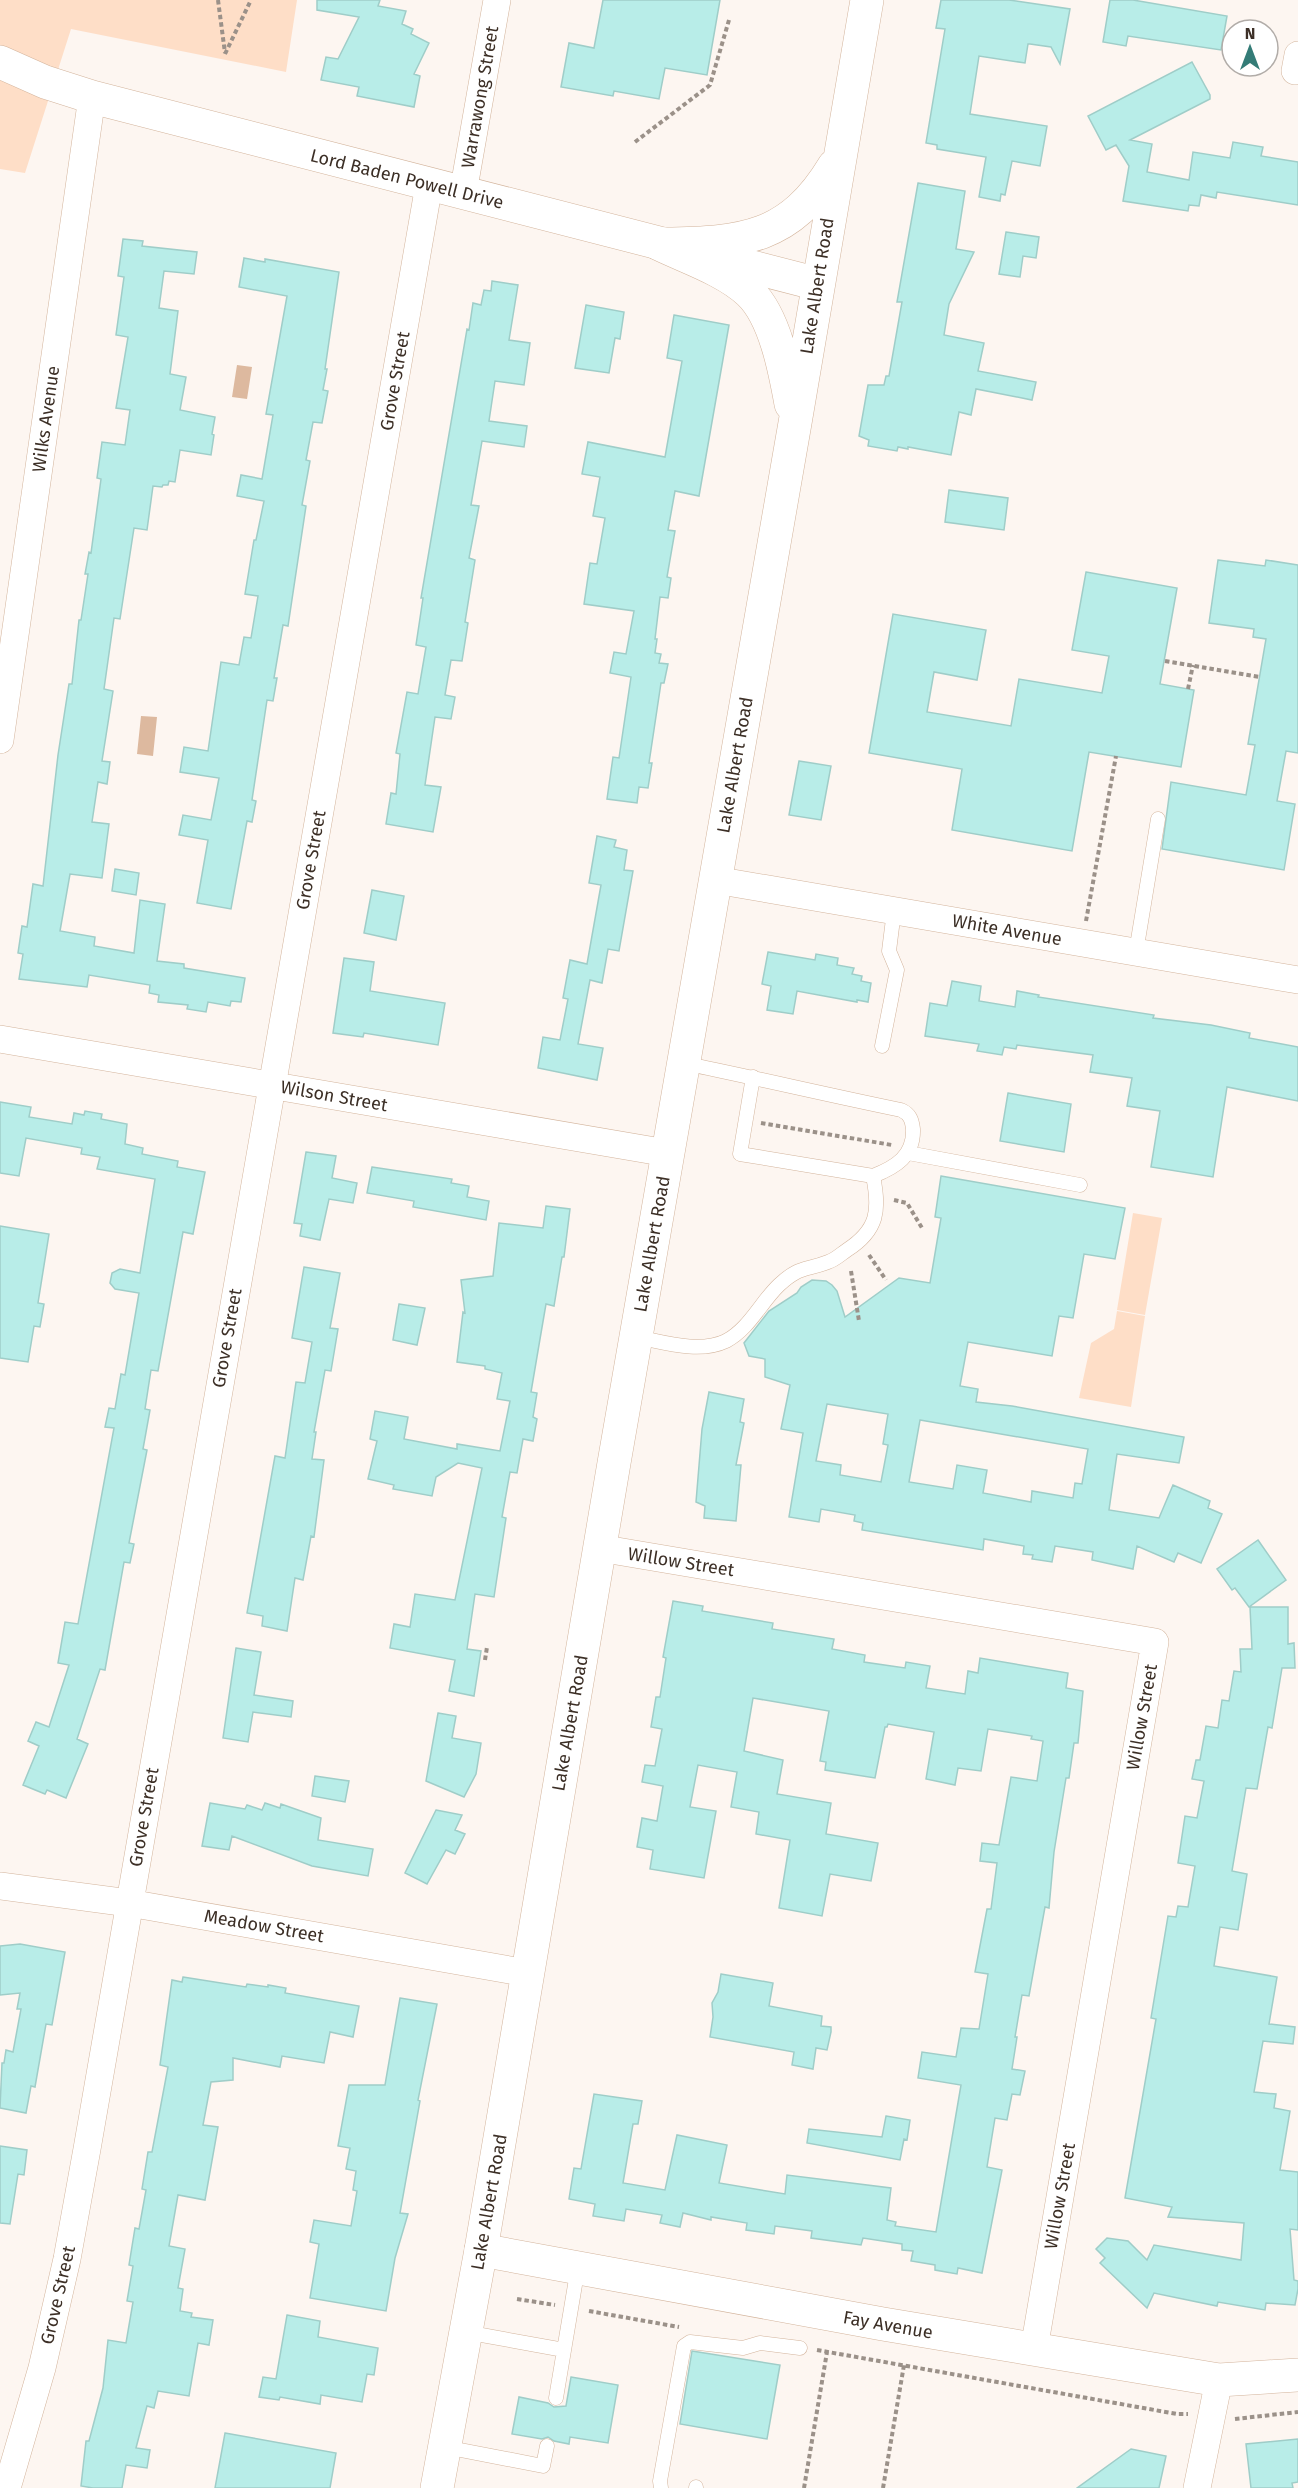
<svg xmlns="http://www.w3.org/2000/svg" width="1298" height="2488" font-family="'Fira Sans',sans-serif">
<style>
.green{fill:#fedec7}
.water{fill:#ddb99f}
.building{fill:#b8ede8;stroke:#9fcdc8;stroke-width:1.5;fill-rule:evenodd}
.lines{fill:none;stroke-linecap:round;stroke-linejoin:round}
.service-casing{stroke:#d3b49c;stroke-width:15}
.minor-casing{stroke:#d3b49c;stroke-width:28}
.tertiary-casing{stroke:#d3b49c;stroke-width:34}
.secondary-casing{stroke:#d3b49c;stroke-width:34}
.path{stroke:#9b9189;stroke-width:4;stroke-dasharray:4.5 3;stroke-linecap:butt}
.service{stroke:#fff;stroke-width:14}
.minor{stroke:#fff;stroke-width:27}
.tertiary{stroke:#fff;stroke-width:33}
.secondary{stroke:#fff;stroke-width:33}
.labels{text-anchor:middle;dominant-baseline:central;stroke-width:4.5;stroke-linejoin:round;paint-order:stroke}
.street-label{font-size:18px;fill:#3c2f26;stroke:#fff}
</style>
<rect width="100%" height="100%" fill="#fdf6f1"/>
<path class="green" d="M0,0H297L286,72L71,29L25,173L0,169Z
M1133,1213L1162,1218L1145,1315L1117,1310Z
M1117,1311L1145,1316L1131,1407L1079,1398L1091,1343L1114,1329Z"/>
<path class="water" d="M237,365L252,367L247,399L232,397Z
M141,716L157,717L153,756L137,754Z"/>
<path class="building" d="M317,0H380L378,6L406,11L402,24L413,29L411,34L429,43L414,74L420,76L414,107L357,96L359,87L321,80L326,57L338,59L359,17L317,10Z
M603,0H720L707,75L665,68L659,99L614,91L613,96L561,87L569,43L594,48Z
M941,0H1009L1070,9L1060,64L1051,47L1030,44H1028L1025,63L979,56L970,114L1047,126L1040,166L1012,161L1005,195L1001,194L1000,201L979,197L986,157L937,149V145L926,143L945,29L936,28Z
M1110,0H1133L1227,16L1221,50L1128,36L1126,46L1103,42Z
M1192,62L1210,95V99L1130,140L1152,144L1147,172L1189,180L1193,152L1230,158L1233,142L1263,147L1261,156L1298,162V205L1217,192L1216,198L1201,195L1199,206L1189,205L1188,211L1123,201L1129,166L1116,145L1106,150L1088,116Z
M918,183L965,191L956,249L974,252L949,304L944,335L984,343L978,371L1036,382L1032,400L976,389L971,415L959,412L951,455L908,447V449L898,447L897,451L868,446L869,440L859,436L868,385H884L886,376H889L902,302H897Z
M1006,232L1039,237L1036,258L1023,256L1020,277L999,274Z
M123,239L143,241L142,246L197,252L194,274L164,271L159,308L178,311L170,374L186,377L180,410L215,417L212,434L214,435L211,455L180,450L175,482L169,481L168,485H163L162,487L153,486L147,530L134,528L120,619L114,618L104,689L113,691L102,761L110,762L107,784L98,782L92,822L109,824L102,878L70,874L60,931L95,937L94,946L134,953L140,900L165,904L157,961L184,964V968L245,978L241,1002L231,1001L230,1006L208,1002L206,1012L187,1009L188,1005L158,1002L159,995L149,993L150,985L89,975L87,987L19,979L23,954L18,953L22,926L27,927L33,884L43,886L58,755L69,684H72L79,620H81L88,574H85L89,552L91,553L101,479L97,478L102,442L125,445L130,410L116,408L128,337L116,335L124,277L118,276Z
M244,258L265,262V259L339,272L325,369H327L323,390L328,391L322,423L313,422L306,460L310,461L302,505L306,506L288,626L283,625L274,678H277L273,701L267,700L252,800L256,801L252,822L247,821L231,909L197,903L208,840L179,835L183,815L211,820L219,778L180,772L184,747L208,751L221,662L239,665L244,637L251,638L258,596L245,594L254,540H256L264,501L237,496L241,475L262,479L273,415L266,414L287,296L239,287Z
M492,281L518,285L509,340L530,343L524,385L495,381L489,421L527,426L524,447L482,441L471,505L479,506L469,558L475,560L465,622L468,623L462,661L451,660L445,695L455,697L451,719L435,717L425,785L441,787L433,832L386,824L391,793L396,794L400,754L396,753L407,692L418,694L426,647L416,645L423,598H421L467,329L469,330L473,303L481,305L484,290L491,291Z
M586,305L624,312L620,339L615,338L609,373L575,368Z
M674,315L729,325L699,496L675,491L668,530L675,531L667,577L671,578L668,598L660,597L655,639H657L655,653L661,654L659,663L668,664L664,683H661L649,763H652L648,788L639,787L637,803L607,799L613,757L619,758L631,677L610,673L614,652L626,654L634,611L584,604L590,563L597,564L605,518L593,516L600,477L582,474L588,442L665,457L682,361L667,358Z
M949,490L1008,498L1004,530L945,522Z
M1218,560L1265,566L1266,560L1298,565V753L1286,751L1277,801L1295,804L1284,870L1162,849L1171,782L1246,795L1255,745L1248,744L1266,639L1253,637L1254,629L1209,623Z
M1086,572L1177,588L1160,684L1194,690L1181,767L1089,752L1072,851L952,830L962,769L869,753L893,614L986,630L977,680L934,672L927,712L1011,726L1019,679L1102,693L1109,656L1072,650Z
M799,761L831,766L821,820L789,815Z
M597,836L616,840L614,847L627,850L624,870L633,871L619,951L608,949L602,983L590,980L578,1044L603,1048L597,1080L538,1068L543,1037L560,1040L568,999L563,998L570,960L587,964L601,885L589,883Z
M115,869L139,873L136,895L112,891Z
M372,890L404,896L396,940L364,933Z
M768,952L815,960L816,954L838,958L837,965L854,968L852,974L862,976L861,981L871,983L868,1002L857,1000V1002L797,991L793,1014L767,1010L771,986L762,984Z
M344,958L374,962L370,991L445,1003L438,1045L364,1033L363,1037L333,1033Z
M952,981L981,986L979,1001L1015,1007L1017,991L1039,995L1038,997L1154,1015L1153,1018L1211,1025L1250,1033L1249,1038L1298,1047V1101L1227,1087L1213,1177L1151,1167L1160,1111L1127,1106L1132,1078L1090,1072L1093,1055L1017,1045L1016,1049L1004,1047L1002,1055L977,1051L979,1044L925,1036L930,1003L947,1006Z
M1008,1093L1071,1104L1064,1152L1000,1141Z
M0,1102L31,1107L29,1117L72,1124L74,1113L84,1115L85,1111L102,1114L101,1119L127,1124L125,1144L143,1148L142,1154L178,1161L177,1167L205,1172L193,1234L183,1232L158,1371L151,1370L145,1409L150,1410L143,1449L147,1450L129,1543L134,1544L130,1563L124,1562L105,1670L100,1669L77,1739L88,1744L66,1798L47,1790L45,1794L23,1785L39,1746L28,1741L36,1722L49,1727L69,1665L58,1663L65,1622L78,1624L114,1428L105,1427L109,1408L115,1409L121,1374L125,1375L139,1293L115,1289L110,1283L112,1273L120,1269L140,1273L155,1179L97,1169L100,1157L81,1154L82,1148L26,1138L19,1176L0,1173Z
M306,1152L336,1156L332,1178L357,1183L353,1203L329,1199L320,1240L300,1236L302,1224L294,1223Z
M372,1167L452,1179L451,1183L469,1186L467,1197L489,1201L486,1220L413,1207L414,1201L367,1193Z
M941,1176L1125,1208L1115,1259L1084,1254L1073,1318L1059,1316L1052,1356L968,1342L960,1386L978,1389L976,1402L1012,1406L1184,1437L1179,1463L1117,1454L1109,1510L1159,1518L1173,1485L1210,1501L1208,1508L1222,1514L1201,1563L1178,1553L1174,1562L1137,1546L1133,1569L1092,1560L1093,1552L1055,1546L1052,1562L1032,1559L1033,1555L1023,1554L1024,1546L984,1539L983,1550L862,1530L863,1523L854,1521L855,1515L821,1509L819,1522L789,1517L803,1433L781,1429L790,1385L765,1377V1359L749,1356L744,1343L769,1311L797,1293L801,1287L812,1280L826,1281L832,1285L837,1291L845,1317L899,1278L930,1283L941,1218L935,1217ZM827,1404L888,1414L883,1444L888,1445L881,1482L840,1475L841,1465L816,1461ZM920,1420L1088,1449L1082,1484L1075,1483L1073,1498L1032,1491L1031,1502L983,1493L987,1470L957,1465L953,1489L909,1482Z
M546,1206L570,1209L564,1257H562L554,1306L546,1304L540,1339L531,1392L537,1393L533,1417L537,1419L533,1441L523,1439L517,1473L510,1472L502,1517L506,1518L494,1597L475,1594L467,1649L481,1651L474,1696L449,1691L455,1660L390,1648L394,1624L410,1627L415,1594L455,1600L482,1468L458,1463L436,1477L432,1496L393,1489L394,1485L368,1479L377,1441L370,1439L375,1411L408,1417L404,1439L457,1449V1444L500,1451L510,1401L497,1399L502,1373L485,1369V1366L457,1362L463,1312L465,1313L461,1280L493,1276L499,1223L543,1228Z
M0,1226L49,1234L38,1303L44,1304L40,1327L34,1326L28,1362L0,1358Z
M304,1267L340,1273L330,1328L338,1329L331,1371L325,1370L314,1432H316L312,1459L324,1460L314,1537L311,1536L303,1580L295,1578L287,1631L262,1626L263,1616L247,1613L275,1456L285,1458L296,1382L305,1383L312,1342L292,1338Z
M399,1304L425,1308L417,1345L393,1340Z
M709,1392L744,1399L740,1422L744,1423L736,1465H741L736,1521L704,1518L705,1506L696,1502L702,1429Z
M1258,1540L1286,1580L1249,1607L1235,1588L1232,1590L1217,1569Z
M673,1601L703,1606L702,1611L773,1623L772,1629L834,1639L832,1649L865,1655L864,1662L905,1668L906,1662L930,1666L926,1688L965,1694L968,1671L978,1673L980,1658L1068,1673L1066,1688L1083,1691L1078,1743H1074L1069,1778H1066L1054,1852L1049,1908L1045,1907L1029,1996L1022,1995L1015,2037H1017L1012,2069L1025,2071L1020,2095L1012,2094L1007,2120L995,2118L987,2167L1002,2170L982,2273L958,2268L957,2274L935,2270V2265L911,2261L913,2251L902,2250V2244L863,2238L861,2245L811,2238L812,2231L775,2226L774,2234L746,2230L747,2223L711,2217V2220L683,2213L680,2227L660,2223L662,2215L626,2209L624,2221L593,2216L595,2204L569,2199L574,2168L581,2169L594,2094L642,2101L638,2124H633L623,2183L665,2190L677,2135L727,2145L719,2183L785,2194L787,2175L891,2188L887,2220L896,2222L895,2226L936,2232L961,2085L918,2078L922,2052L956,2057L961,2028L979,2029L988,1974L975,1972L987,1909H991L997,1863L980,1861L982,1843L999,1845L1011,1777L1037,1781L1043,1741L1031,1739L1032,1736L988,1729L981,1771L958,1768L955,1785L926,1779L934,1732L888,1724L887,1727H885L875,1778L825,1770L826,1762L820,1761L829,1711L753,1698L744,1751L783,1760L777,1794L831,1803L826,1834L878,1843L871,1881L830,1874L822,1916L779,1908L790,1840L756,1834L759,1812L731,1807L737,1772L698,1765L690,1807L716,1811L704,1878L650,1869L653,1850L637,1847L642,1818L657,1821L663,1786L642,1782L645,1765L655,1766L662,1729L651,1727L656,1697H660L666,1658L663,1657Z
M1250,1607H1288V1644L1294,1643L1295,1668H1282L1272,1728L1268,1727L1257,1789L1246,1788L1232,1871L1247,1874L1238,1930L1220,1927L1214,1966L1277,1977L1269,2024L1295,2027L1293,2044L1263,2041L1254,2092L1276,2094L1274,2108L1290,2111L1280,2170L1298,2172V2230L1290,2229L1294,2280L1298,2281V2289L1295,2305L1266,2303L1265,2310L1218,2302L1217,2306L1154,2293L1147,2308L1100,2263L1105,2258L1096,2249L1107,2238L1128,2241L1147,2260L1154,2245L1241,2260L1244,2223L1168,2217L1172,2207L1125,2198L1156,2019L1151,2018L1168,1916L1176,1917L1178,1906L1188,1907L1195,1866L1178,1863L1185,1816L1197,1818L1204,1781L1192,1779L1196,1760H1200L1206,1726L1218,1728L1222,1700L1229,1701L1234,1671L1241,1672L1240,1649H1252Z
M236,1648L261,1652L254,1695L293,1701L291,1717L253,1712L248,1742L223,1738Z
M438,1713L456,1716L452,1738L481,1743L476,1774L464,1797L426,1781Z
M315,1776L349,1781L345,1802L312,1796Z
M210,1803L245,1809L247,1805L262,1810L265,1803L280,1808L281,1804L321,1818L318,1840L373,1849L368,1876L312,1866L232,1836L229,1850L202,1846Z
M436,1810L462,1815L455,1830L465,1834L455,1854L446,1850L427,1884L405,1873Z
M20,1944L65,1952L52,2025L46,2024L35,2087L31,2086L26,2113L0,2108L2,2063H4L6,2050L13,2052L21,2009H17L20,1993L0,1995V1946Z
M721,1974L773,1983L769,2006L822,2016L821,2026L831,2027V2032L827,2050L816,2048L813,2069L792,2065L794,2052L710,2037L713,2017L712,2003L718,1992Z
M183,1977L246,1987L247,1984L268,1987V1985L286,1988L285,1993L359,2006L353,2037L330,2032L324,2063L282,2056L280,2067L233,2058V2080L211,2082L203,2125L218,2127L205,2200L178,2195L169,2246L185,2249L178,2288L183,2289L180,2311L192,2313L191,2317L213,2320L209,2345L198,2343L189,2396L158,2391L154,2408L147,2406L136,2448L150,2450L147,2468L126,2465L122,2488H93L81,2486L86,2441H89L103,2388L108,2340L126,2343L133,2302L127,2301L133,2266L129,2265L135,2228L139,2229L146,2190L142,2189L148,2152H152L168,2067L160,2065L172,1980L182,1982Z
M400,1998L437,2004L418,2100L420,2101L400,2213L408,2214L395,2258L386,2311L310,2298L319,2244L310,2242L314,2220L351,2226L357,2191L353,2190L356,2171L346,2169L350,2148L338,2146L349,2085H385Z
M886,2116L910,2120L907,2140L904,2139L900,2160L807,2143L809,2129L882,2137Z
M0,2146L27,2150L24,2175L18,2174L10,2224L0,2223Z
M287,2315L320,2321L318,2337L378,2348L374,2375L367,2374L362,2402L321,2395L320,2404L280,2397L279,2400L259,2397L263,2377L276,2379Z
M692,2351L780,2365L767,2439L680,2424Z
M571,2377L618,2385L608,2443L570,2437L569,2444L554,2441L548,2437L542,2439L512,2434L519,2397L548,2403L554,2407L566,2406Z
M225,2433L336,2453L330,2488H215Z
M1298,2439V2482L1292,2483L1293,2488H1251L1246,2444Z
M1131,2449L1166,2456L1159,2488H1077Z"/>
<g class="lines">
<g class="service-casing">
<path id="service" d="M1136,952L1158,819
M882,1046L897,970L889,951L894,911
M683,1063C756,1078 828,1095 901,1110C910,1114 912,1120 913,1129C914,1156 896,1167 873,1176L740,1154L753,1077
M908,1153L1080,1185
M636,1337C663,1342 699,1354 726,1341C749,1329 761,1302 779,1285C799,1266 805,1271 828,1262C835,1260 841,1254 847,1250C878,1230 880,1210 873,1176
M465,2332L564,2350
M556,2398L578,2267
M445,2447L543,2466L547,2446
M661,2488L660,2481L684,2346L690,2342L743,2348L760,2343L800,2348
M696,2488V2487"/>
</g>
<g class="minor-casing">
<path id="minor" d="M1295,71L1298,55
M463,193L497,0
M0,740L92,97
M715,880L1298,980
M0,1039L667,1153
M599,1548L1155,1642L1034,2349
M0,1886L129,1903L527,1973
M7,2488L42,2368L67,2259L87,2149L429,185
M1197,2488L1219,2380"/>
</g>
<g class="tertiary-casing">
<path id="tertiary" d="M0,62L45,82L92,97L818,284
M481,2250L883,2324L1219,2380L1298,2375"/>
</g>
<g class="secondary-casing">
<path id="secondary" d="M659,244C688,258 725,270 749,292C775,316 785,371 791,404
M664,244C743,243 790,239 834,166
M437,2488L481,2250L614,1463L795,423L867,0"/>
</g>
<path class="path" d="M218,0L225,53
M225,54L251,0
M635,142L710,85L729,20
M1165,661L1260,677
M1188,689L1193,665
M1086,921L1116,756
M761,1123L892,1145
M894,1200L907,1203L922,1228
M869,1255L886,1280
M851,1271L859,1321
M485,1660L487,1647
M517,2299L555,2305
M589,2311L679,2327
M817,2350L1177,2414H1188
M1235,2419L1298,2412
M804,2488L827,2352
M883,2488L904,2365"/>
<use href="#service" class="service"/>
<use href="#minor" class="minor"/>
<use href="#tertiary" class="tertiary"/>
<use href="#secondary" class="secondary"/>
</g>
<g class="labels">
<g class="street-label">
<text transform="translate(480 97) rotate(-80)">Warrawong Street</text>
<text transform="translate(407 179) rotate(14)">Lord Baden Powell Drive</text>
<text transform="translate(817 286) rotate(-81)">Lake Albert Road</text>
<text transform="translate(395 381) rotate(-80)">Grove Street</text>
<text transform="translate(46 419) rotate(-82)">Wilks Avenue</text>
<text transform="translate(735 765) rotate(-80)">Lake Albert Road</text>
<text transform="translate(311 860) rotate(-80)">Grove Street</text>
<text transform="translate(1007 930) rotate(10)">White Avenue</text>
<text transform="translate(334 1096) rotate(10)">Wilson Street</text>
<text transform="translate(652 1244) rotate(-80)">Lake Albert Road</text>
<text transform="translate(227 1338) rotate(-80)">Grove Street</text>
<text transform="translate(681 1562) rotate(9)">Willow Street</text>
<text transform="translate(1142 1717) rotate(-80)">Willow Street</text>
<text transform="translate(570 1723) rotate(-80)">Lake Albert Road</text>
<text transform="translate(144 1817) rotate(-80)">Grove Street</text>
<text transform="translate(264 1926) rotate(10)">Meadow Street</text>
<text transform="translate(1060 2196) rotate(-80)">Willow Street</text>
<text transform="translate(489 2202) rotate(-80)">Lake Albert Road</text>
<text transform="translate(58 2295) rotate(-77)">Grove Street</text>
<text transform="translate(888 2325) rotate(10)">Fay Avenue</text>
</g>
</g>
<g transform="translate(1250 48)"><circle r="28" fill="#ffffff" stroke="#b1aca8" stroke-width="1.5"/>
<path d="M0-4.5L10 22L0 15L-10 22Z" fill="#347c77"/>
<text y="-9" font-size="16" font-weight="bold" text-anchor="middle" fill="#3c2f26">N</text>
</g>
</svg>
